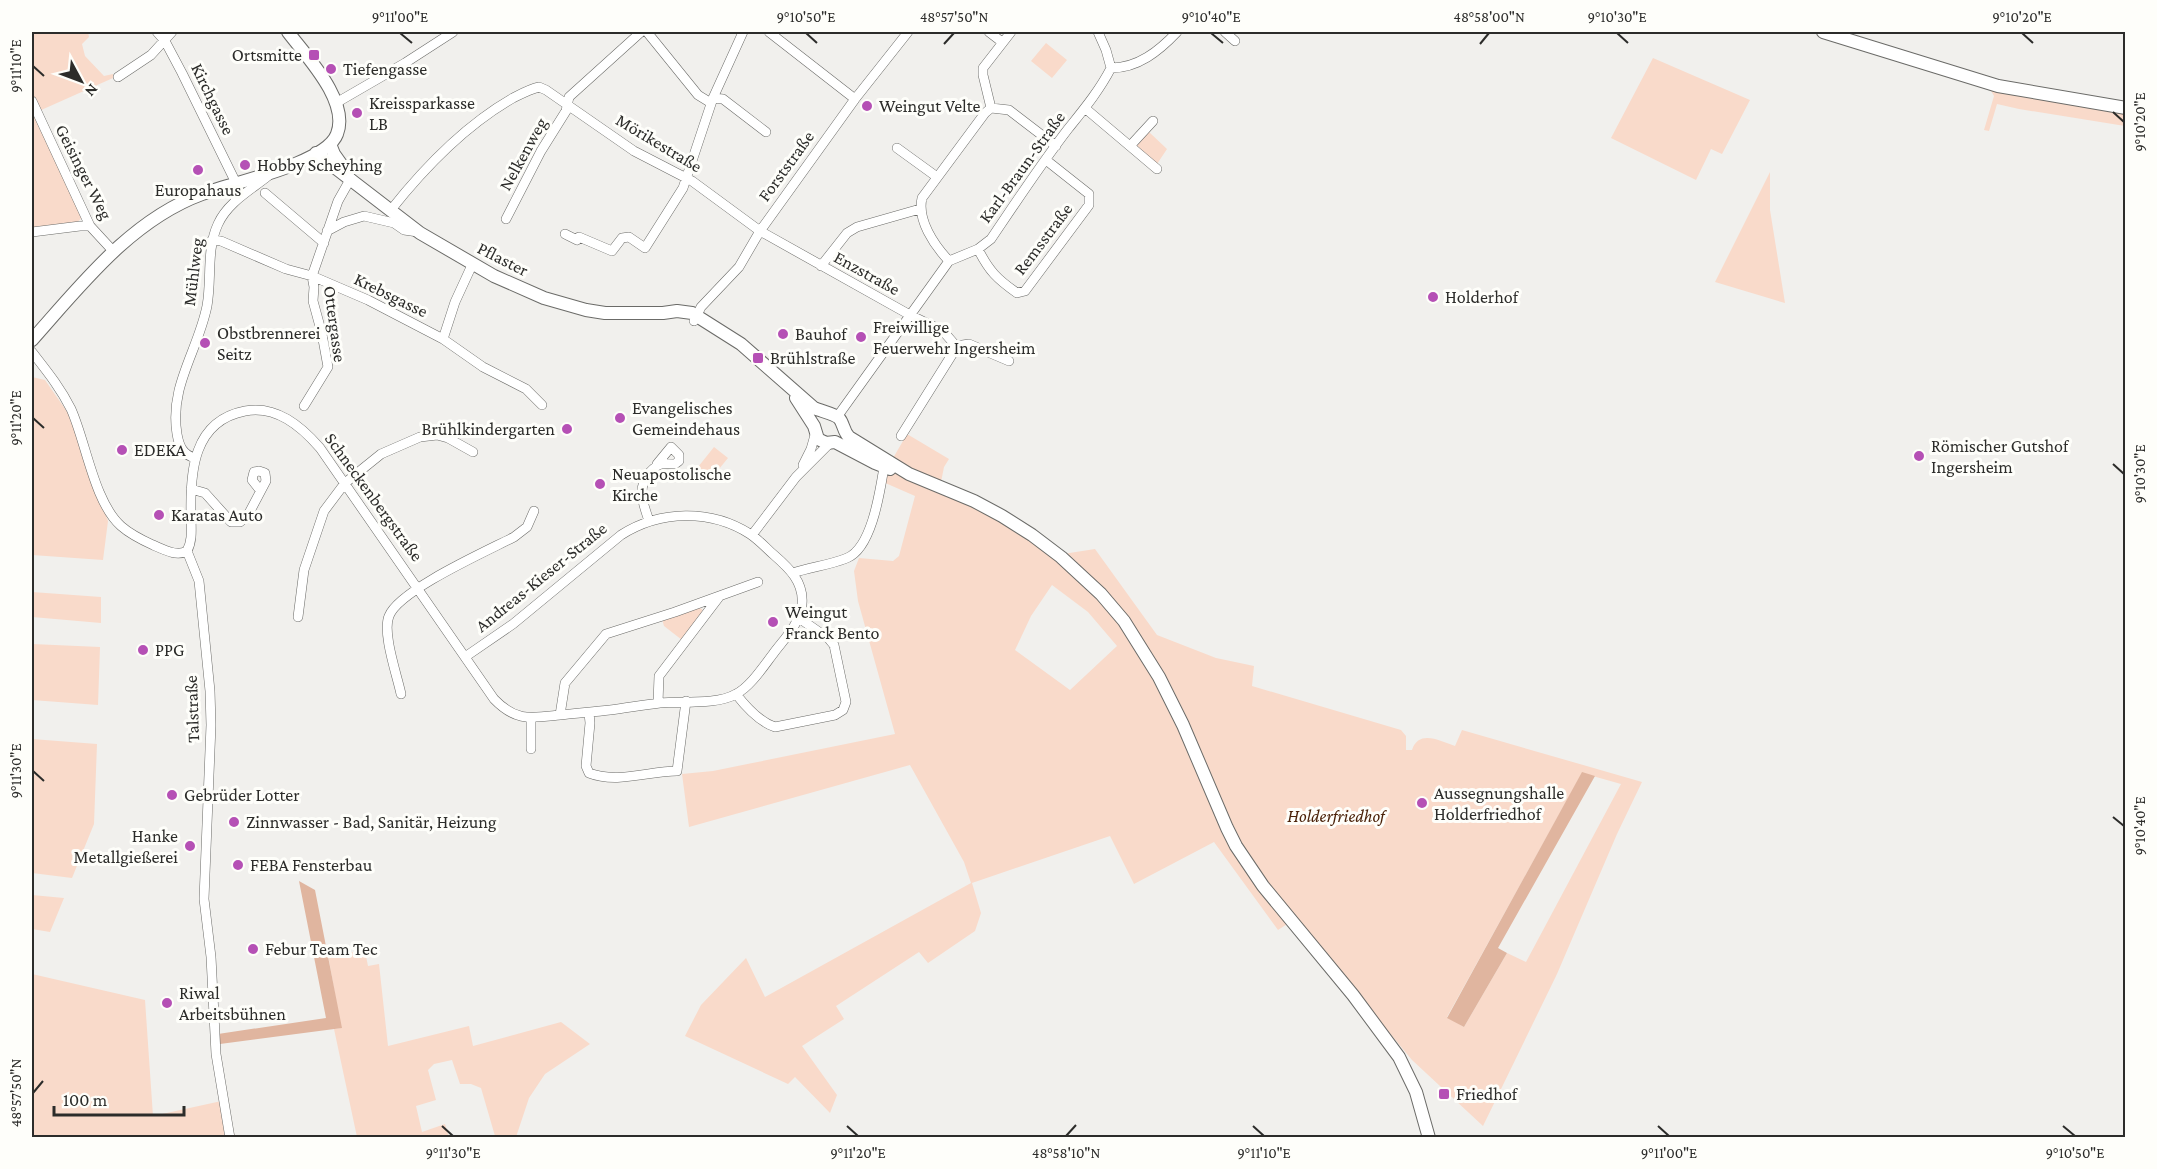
<svg xmlns="http://www.w3.org/2000/svg" width="2157" height="1169" font-family="'Crimson Pro',serif">
<style>
.green{fill:#f9daca;fill-rule:evenodd}
.forest{fill:#e0b59f}
.lines{fill:none;stroke-linecap:round;stroke-linejoin:round}
.street-casing{stroke:#6b6b68;stroke-width:10}
.secondary-casing{stroke:#6b6b68;stroke-width:14}
.street{stroke:#fff;stroke-width:9}
.secondary{stroke:#fff;stroke-width:12}
.ticks{fill:none;stroke:#2c2c2a;stroke-width:2}
.poi-dot{fill:#b550b5;stroke:#fefefa;stroke-width:2}
.labels{text-anchor:middle;dominant-baseline:central;stroke-width:6;stroke-linejoin:round;paint-order:stroke}
.poi-label{font-size:18px;fill:#2c2c2a;stroke:#fefefa;text-anchor:start}
.street-label{font-size:18px;fill:#2c2c2a;stroke:#fefefa}
.park-label{font-size:18px;font-style:italic;fill:#4a2108;stroke:#fefefa}
.neatline{fill:none;stroke:#2c2c2a;stroke-width:2}
.ticks-label{font-size:15px;text-anchor:middle;fill:#2c2c2a}
</style>
<rect width="100%" height="100%" fill="#f1f0ed"/>
<path class="green" d="M32,32H88L89,37L82,44L85,56L104,76L113,74V78L39,111L82,217L77,223L32,230Z
M1046,43L1067,60L1052,78L1031,61Z
M1653,58L1750,100L1722,154L1711,149L1696,180L1611,138Z
M1990,89L2125,104V126L2019,109L1997,104L1989,131L1984,130L1994,96Z
M1149,132L1167,149L1157,164L1137,149L1136,145Z
M1770,172V210L1785,303L1715,282Z
M32,377L45,380L68,413L108,521L103,560L32,555Z
M907,434L949,459L944,467L941,482L1063,554L1095,549L1157,635L1216,658L1254,666L1252,686L1401,730L1406,736V750H1412C1419,729 1440,741 1455,746L1462,730L1642,782L1617,834L1557,974L1483,1126L1412,1060L1295,919L1278,930L1214,842L1134,884L1110,836L972,883L981,913L975,931L928,963L919,952L836,1006L844,1019L802,1046L837,1095L830,1113L795,1077L788,1084L685,1036L701,1005L746,958L765,997L971,883L964,862L910,765L689,827L682,774L713,771L895,734L858,601L854,571L859,558L893,561L899,556L915,496L883,482L885,472ZM1052,585L1088,612L1117,646L1070,690L1015,650L1031,616ZM1582,773L1621,784L1526,962L1507,953L1464,1027L1447,1017Z
M714,447L728,458L719,469H711L707,474L698,467Z
M32,592L101,597V623L32,617Z
M697,607L702,609L703,614L682,640L664,626L662,619Z
M32,644L100,647L98,705L32,700Z
M32,739L97,744L94,824L72,878L32,873Z
M32,895L64,898L50,932L32,929Z
M365,951L368,966L379,964L388,1046L469,1026L473,1046L561,1022L590,1044L545,1074L529,1098L516,1137H492L495,1136L481,1088L471,1084H460L452,1060L434,1064L428,1070L436,1100L416,1106L422,1132L445,1124L449,1137H357L334,1029L341,1028L328,955Z
M32,974L145,1000L153,1116L226,1100L235,1137H32Z"/>
<path class="forest" d="M1582,772L1595,776L1498,948L1507,953L1464,1027L1447,1018Z
M299,881L315,890L342,1028L220,1044L218,1034L326,1018Z"/>
<g class="lines">
<g class="street-casing">
<path id="street" d="M157,32L165,41L182,73L236,183
M647,32L698,95L711,103
M769,32L855,99
M989,32L1002,42
M1225,32L1235,41
M1111,68C1138,68 1159,51 1177,32
M118,77L151,55L172,32
M713,98L723,99L766,132
M32,101L90,226L114,252
M336,103L405,63L453,32
M991,108L983,75V68L1011,32
M1086,109L1157,169
M1130,146L1153,121
M897,148L937,177
M265,193L324,243
M390,211C424,168 464,126 513,98C521,94 530,89 539,87L546,90L634,151L692,181L760,231L910,315L943,331L956,346
M506,219L541,151L566,111L569,97L641,32
M327,231L344,222L364,216L394,223L404,230L418,232
M32,232L80,226H90
M565,234L577,240L579,237L612,251L622,238L629,237L645,248L683,188L713,98L743,32
M212,240L221,241L286,269L312,276L368,300L443,339L483,367L526,389L542,405
M978,249C989,271 997,279 1017,293L1025,291L1089,205V194L1046,160
M949,261C934,245 917,220 922,198L985,113L991,108L1009,110L1056,146
M821,266L847,233L857,227L920,209
M312,276L338,201L351,178
M694,321L701,307L739,267L760,231L855,99L908,32
M443,339L455,302L472,265
M956,346L969,344L1009,361
M32,352C46,370 60,387 71,409C86,442 94,502 121,526C130,534 142,540 153,545C163,549 176,557 187,551
M304,406L328,367L322,334L313,301L314,287L312,276
M837,417L949,261L978,249L991,239C1016,202 1041,164 1068,129C1084,109 1099,91 1111,68L1106,50L1098,32
M901,436L953,353L956,346
M195,458C183,455 179,446 177,434C169,386 198,351 207,306C212,278 206,250 218,224C228,202 251,190 268,176
M803,465L811,449L815,435
M191,489L205,493L231,522H240L248,515L266,481L265,473L259,471L254,472L252,480L260,490
M649,521C643,502 636,489 650,472C658,463 663,463 675,464L679,461V455L671,447L657,464
M752,535L796,477L830,443
M187,551C193,540 191,528 191,515C190,472 193,421 245,411C276,405 301,426 320,448L494,699C516,722 531,718 560,715C577,713 593,712 610,710C626,708 643,705 660,703C682,701 717,705 736,694C750,687 763,667 773,654C784,639 800,624 802,604C804,582 789,568 774,555C766,548 759,540 750,534C711,509 660,510 621,535L513,624L465,657
M187,551L199,581L210,691L211,725L204,899L211,957L216,1054L230,1138
M793,573C811,567 830,565 847,558C872,548 880,491 884,467
M298,617L304,570L324,511L345,483L381,454L420,437L437,435L448,438L473,452
M401,694C397,675 382,633 389,616C399,590 487,551 514,537L527,527L534,511
M736,694C746,707 760,722 775,727L835,715L843,710L846,702L834,645L829,639L799,618
M658,703L659,676L719,597
M589,713L590,723L586,766L589,773C617,784 649,771 677,771L686,701
M560,715L565,683L606,634L675,612L758,582
M531,749V718"/>
</g>
<g class="secondary-casing">
<path id="secondary" d="M1823,32L1998,86L2126,108
M330,144L334,154L346,171
M316,153L420,233L494,276L544,298L586,310L605,313H663L677,311L692,313L741,344L814,408C821,411 834,414 839,418C844,424 843,431 849,437L909,474L974,501L1002,516L1032,535L1061,557L1101,594L1124,621L1159,677L1183,725L1227,828L1236,846L1263,886L1353,995L1399,1057L1416,1092L1429,1138
M32,340C81,285 131,220 202,194C231,183 326,164 337,134C350,101 306,56 288,32
M796,398L814,426L818,439L826,443L835,442L875,463L890,469"/>
</g>
<use href="#street" class="street"/>
<use href="#secondary" class="secondary"/>
</g>
<path class="ticks" d="M400,33L412,43M806,33L817,43M1211,33L1223,43M1617,33L1628,43M2022,33L2033,43M944,44L954,33M1480,44L1489,33M33,66L44,76M2113,112L2124,122M33,418L44,428M2113,464L2124,474M33,771L44,781M2113,817L2124,826M33,1093L43,1081M442,1126L453,1136M847,1126L858,1136M1253,1126L1264,1136M1658,1126L1669,1136M2063,1126L2075,1136M1066,1136L1076,1125"/>
<g class="poi-dot">
<rect x="308" y="49" width="12" height="12" rx="3"/>
<circle cx="331" cy="69" r="6"/>
<circle cx="867" cy="106" r="6"/>
<circle cx="357" cy="113" r="6"/>
<circle cx="245" cy="165" r="6"/>
<circle cx="198" cy="170" r="6"/>
<circle cx="1433" cy="297" r="6"/>
<circle cx="783" cy="334" r="6"/>
<circle cx="861" cy="337" r="6"/>
<circle cx="205" cy="343" r="6"/>
<rect x="752" y="352" width="12" height="12" rx="3"/>
<circle cx="620" cy="418" r="6"/>
<circle cx="567" cy="429" r="6"/>
<circle cx="122" cy="450" r="6"/>
<circle cx="1919" cy="456" r="6"/>
<circle cx="600" cy="484" r="6"/>
<circle cx="159" cy="515" r="6"/>
<circle cx="773" cy="622" r="6"/>
<circle cx="143" cy="650" r="6"/>
<circle cx="172" cy="795" r="6"/>
<circle cx="1422" cy="803" r="6"/>
<circle cx="234" cy="822" r="6"/>
<circle cx="190" cy="846" r="6"/>
<circle cx="238" cy="865" r="6"/>
<circle cx="253" cy="949" r="6"/>
<circle cx="167" cy="1003" r="6"/>
<rect x="1438" y="1088" width="12" height="12" rx="3"/>
</g>
<g class="labels">
<g class="poi-label">
<text x="302" y="55" text-anchor="end">Ortsmitte</text>
<text x="343" y="69">Tiefengasse</text>
<text x="369" y="103">Kreissparkasse<tspan x="369" dy="21">LB</tspan></text>
<text x="879" y="106">Weingut Velte</text>
<text x="257" y="165">Hobby Scheyhing</text>
<text x="198" y="190" text-anchor="middle">Europahaus</text>
<text x="1445" y="297">Holderhof</text>
<text x="873" y="327">Freiwillige<tspan x="873" dy="21">Feuerwehr Ingersheim</tspan></text>
<text x="217" y="333">Obstbrennerei<tspan x="217" dy="21">Seitz</tspan></text>
<text x="795" y="334">Bauhof</text>
<text x="770" y="358">Brühlstraße</text>
<text x="632" y="408">Evangelisches<tspan x="632" dy="21">Gemeindehaus</tspan></text>
<text x="555" y="429" text-anchor="end">Brühlkindergarten</text>
<text x="1931" y="446">Römischer Gutshof<tspan x="1931" dy="21">Ingersheim</tspan></text>
<text x="134" y="450">EDEKA</text>
<text x="612" y="474">Neuapostolische<tspan x="612" dy="21">Kirche</tspan></text>
<text x="171" y="515">Karatas Auto</text>
<text x="785" y="612">Weingut<tspan x="785" dy="21">Franck Bento</tspan></text>
<text x="155" y="650">PPG</text>
<text x="1434" y="793">Aussegnungshalle<tspan x="1434" dy="21">Holderfriedhof</tspan></text>
<text x="184" y="795">Gebrüder Lotter</text>
<text x="246" y="822">Zinnwasser - Bad, Sanitär, Heizung</text>
<text x="178" y="836" text-anchor="end">Hanke<tspan x="178" dy="21">Metallgießerei</tspan></text>
<text x="250" y="865">FEBA Fensterbau</text>
<text x="265" y="949">Febur Team Tec</text>
<text x="179" y="993">Riwal<tspan x="179" dy="21">Arbeitsbühnen</tspan></text>
<text x="1456" y="1094">Friedhof</text>
</g>
<g class="street-label">
<text transform="translate(213 99) rotate(64)">Kirchgasse</text>
<text transform="translate(659 143) rotate(31)">Mörikestraße</text>
<text transform="translate(523 154) rotate(-61)">Nelkenweg</text>
<text transform="translate(786 166) rotate(-54)">Forststraße</text>
<text transform="translate(1022 167) rotate(-54)">Karl-Braun-Straße</text>
<text transform="translate(84 172) rotate(63)">Geisinger Weg</text>
<text transform="translate(1043 239) rotate(-53)">Remsstraße</text>
<text transform="translate(503 259) rotate(27)">Pflaster</text>
<text transform="translate(193 272) rotate(-83)">Mühlweg</text>
<text transform="translate(867 273) rotate(29)">Enzstraße</text>
<text transform="translate(391 295) rotate(26)">Krebsgasse</text>
<text transform="translate(335 324) rotate(82)">Ottergasse</text>
<text transform="translate(374 497) rotate(54)">Schneckenbergstraße</text>
<text transform="translate(541 577) rotate(-39)">Andreas-Kieser-Straße</text>
<text transform="translate(192 709) rotate(-92)">Talstraße</text>
</g>
<g class="park-label">
<text x="1336" y="816">Holderfriedhof</text>
</g>
</g>
<rect width="2157" height="1169" fill="none" stroke="#fefefa" stroke-width="66"/>
<g transform="translate(81 81) rotate(131)" stroke="#fefefa" stroke-width="4.5" paint-order="stroke">
<path d="M0-4.5L10 22L0 15L-10 22Z" fill="#2c2c2a"/>
<text y="-9" font-size="16" font-weight="bold" text-anchor="middle" fill="#2c2c2a">N</text>
</g>
<path d="M54 1106v9h130v-9" fill="none" stroke="#2c2c2a" stroke-width="3"/>
<text x="63" y="1106" font-size="18" fill="#2c2c2a" stroke="#fefefa" stroke-width="4.5" paint-order="stroke">100 m</text>
<rect x="33" y="33" width="2091" height="1103" class="neatline"/>
<g class="ticks-label">
<text x="400" y="22">9°11'00"E</text>
<text x="806" y="22">9°10'50"E</text>
<text x="954" y="22">48°57'50"N</text>
<text x="1211" y="22">9°10'40"E</text>
<text x="1489" y="22">48°58'00"N</text>
<text x="1617" y="22">9°10'30"E</text>
<text x="2022" y="22">9°10'20"E</text>
<text transform="translate(16 66) rotate(-90)" y="5">9°11'10"E</text>
<text transform="translate(2140 122) rotate(-90)" y="5">9°10'20"E</text>
<text transform="translate(16 418) rotate(-90)" y="5">9°11'20"E</text>
<text transform="translate(2140 474) rotate(-90)" y="5">9°10'30"E</text>
<text transform="translate(16 771) rotate(-90)" y="5">9°11'30"E</text>
<text transform="translate(2140 826) rotate(-90)" y="5">9°10'40"E</text>
<text transform="translate(16 1093) rotate(-90)" y="5">48°57'50"N</text>
<text x="453" y="1158">9°11'30"E</text>
<text x="858" y="1158">9°11'20"E</text>
<text x="1066" y="1158">48°58'10"N</text>
<text x="1264" y="1158">9°11'10"E</text>
<text x="1669" y="1158">9°11'00"E</text>
<text x="2075" y="1158">9°10'50"E</text>
</g>
</svg>
